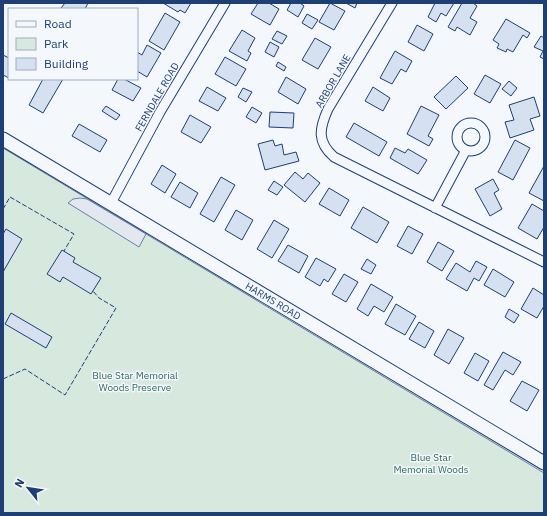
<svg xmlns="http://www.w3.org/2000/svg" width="547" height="516" font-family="'IBM Plex Sans',sans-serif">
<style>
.green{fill:#d7e8df;stroke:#687fa3}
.parking{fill:#e3e8f0;stroke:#687fa3}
.building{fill:#d5e0f0;stroke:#1d3f73}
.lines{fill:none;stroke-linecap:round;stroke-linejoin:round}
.street-casing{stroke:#1d3f73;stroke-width:11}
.secondary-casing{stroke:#1d3f73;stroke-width:15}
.street{stroke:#f4f7fb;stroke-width:9}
.secondary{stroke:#f4f7fb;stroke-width:13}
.fence{stroke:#1d3f73;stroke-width:1;stroke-dasharray:5 2;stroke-linecap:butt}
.labels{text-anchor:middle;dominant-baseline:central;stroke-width:3;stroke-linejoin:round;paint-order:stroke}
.street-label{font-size:10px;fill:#1d3f73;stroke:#f4f7fb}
.park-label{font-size:10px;fill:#2c6c60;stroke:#f4f7fb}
</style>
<rect width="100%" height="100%" fill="#f4f7fb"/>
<path class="green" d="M3,148L544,473V513H3Z"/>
<path class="parking" d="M80,198L87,199L146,234L139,247L68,203L73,199Z"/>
<path class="building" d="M65,3H88L85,9H63L61,8Z
M163,3H191L185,13L180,10L178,12Z
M258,3H269L279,9L270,25L251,14Z
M291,3H300L304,6L298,17L287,10Z
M330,3L345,11L334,30L319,22Z
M346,3H357L355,8Z
M435,3H454L446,16L441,13L436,22L428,17Z
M462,3H473L477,6L470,18L477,22L470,35L457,27L455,31L448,27Z
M165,13L180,22L164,50L149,41Z
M307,14L318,20L312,29L302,23Z
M506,19L530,33L527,38L523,35L513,52L507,49L506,52L497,48L499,44L493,40Z
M417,25L433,34L424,51L408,42Z
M242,30L255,38L248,51L251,53L247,61L229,51Z
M277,31L287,36L282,44L272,39Z
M541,36L544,38V59L540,57L543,51L534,47Z
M315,38L331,47L318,69L302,60Z
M270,42L279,47L274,57L265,52Z
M147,45L161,53L147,77L137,71V52L142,55Z
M395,51L412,61L406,72L401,69L392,84L380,78Z
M3,55L9,58V78L3,75Z
M225,57L246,69L236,86L215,74Z
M278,62L286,67L284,71L276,66Z
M485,75L501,84L490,103L474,94Z
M456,76L468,88L446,109L434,97Z
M286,77L306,89L298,104L278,92Z
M43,79H63L43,113L29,105Z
M118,79H124L141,88L133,101L112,90Z
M509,81L517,88L511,96L502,89Z
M207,87L226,98L218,111L199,101Z
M373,87L390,98L383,111L365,101Z
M243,88L252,92L246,102L238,97Z
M534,97L540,116L530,119L534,130L510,138L505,122L514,120L509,105Z
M106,106L120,115L116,120L102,111Z
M421,106L439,115L428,136L433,139L429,146L407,134Z
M252,107L262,113L256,123L246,117Z
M270,112L294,113L293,128L269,127Z
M190,115L211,127L201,143L181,132Z
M354,123L387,142L379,156L346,137Z
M79,124L107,140L100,152L72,136Z
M273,140L275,146L282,144L284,155L296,152L299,161L265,170L258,144Z
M515,140L530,148L513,180L498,172Z
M395,148L405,153L408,149L427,160L418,174L390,158Z
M162,165L176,174L165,193L151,184Z
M544,166V201L529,193Z
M295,172L303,179L308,173L320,183L305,202L284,185Z
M221,177L235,185L214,222L200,214Z
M493,179L499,190L494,193L502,209L490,216L475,189Z
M274,181L283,187L277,195L268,190Z
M180,182L198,193L190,208L171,197Z
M329,188L349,200L340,216L319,204Z
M532,204L544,211V227L537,239L518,228Z
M363,207L389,222L377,243L351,228Z
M236,210L253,220L242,240L225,230Z
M274,220L289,229L272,258L257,249Z
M408,226L423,234L412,254L397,246Z
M6,229L22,239L3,272V234Z
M438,242L454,251L442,271L427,262Z
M288,245L308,256L299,273L278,261Z
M62,250L75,258L73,262L101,278L91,294L63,277L60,282L47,274Z
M316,258L336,269L328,282L324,279L320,286L305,277Z
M367,259L376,265L371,274L361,269Z
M476,261L487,267L479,281L474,278L467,291L446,279L456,263L470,272Z
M493,269L514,282L505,297L484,285Z
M344,274L358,282L346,302L332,294Z
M371,284L393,297L384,312L374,306L368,316L357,309Z
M533,288L544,295V306L537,318L521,309Z
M396,304L416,316L405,335L385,324Z
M509,309L519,315L514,323L505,317Z
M11,313L52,337L46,348L5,324Z
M419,322L434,331L425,348L409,339Z
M448,329L464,338L449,364L434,355Z
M503,352L521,362L513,375L505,370L493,390L484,385Z
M475,353L489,361L478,381L464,373Z
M522,381L539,390L527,411L510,401Z"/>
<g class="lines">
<g class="street-casing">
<path id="street" d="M392,3L328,109C319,129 317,142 334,157L544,262
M457 137a14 14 0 1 1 28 0a14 14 0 1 1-28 0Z
M111,203L160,112L225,3
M435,208L466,150"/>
</g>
<g class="secondary-casing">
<path id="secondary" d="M3,139L544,463"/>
</g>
<use href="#street" class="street"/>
<use href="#secondary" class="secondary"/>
<path class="fence" d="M3,209L10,197L74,234L64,251
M3,379L25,369L65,395L116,308L99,298L93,291"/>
</g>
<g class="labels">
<g class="street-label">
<text transform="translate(333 81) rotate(-60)">ARBOR LANE</text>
<text transform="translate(157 97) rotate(-60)">FERNDALE ROAD</text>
<text transform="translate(273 301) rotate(31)">HARMS ROAD</text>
</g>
<g class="park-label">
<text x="135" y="375">Blue Star Memorial<tspan x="135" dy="12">Woods Preserve</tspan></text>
<text x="431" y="457">Blue Star<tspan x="431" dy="12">Memorial Woods</tspan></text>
</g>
</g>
<rect width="547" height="516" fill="none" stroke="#1d3f73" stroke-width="8"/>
<rect x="8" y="8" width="130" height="72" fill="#f4f7fb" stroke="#9eadc5"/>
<rect x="16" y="21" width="20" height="6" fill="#f4f7fb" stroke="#9eadc5"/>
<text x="44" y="28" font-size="12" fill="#1d3f73">Road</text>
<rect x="16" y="38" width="20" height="12" fill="#d7e8df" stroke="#9eadc5"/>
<text x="44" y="48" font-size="12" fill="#1d3f73">Park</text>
<rect x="16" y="58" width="20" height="12" fill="#d5e0f0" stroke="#9eadc5"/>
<text x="44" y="68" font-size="12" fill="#1d3f73">Building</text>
<g transform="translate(28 488) rotate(300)" stroke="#f4f7fb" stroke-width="3" paint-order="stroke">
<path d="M0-3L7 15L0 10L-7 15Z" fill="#1d3f73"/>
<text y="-6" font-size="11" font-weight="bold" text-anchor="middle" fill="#1d3f73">N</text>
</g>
</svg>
